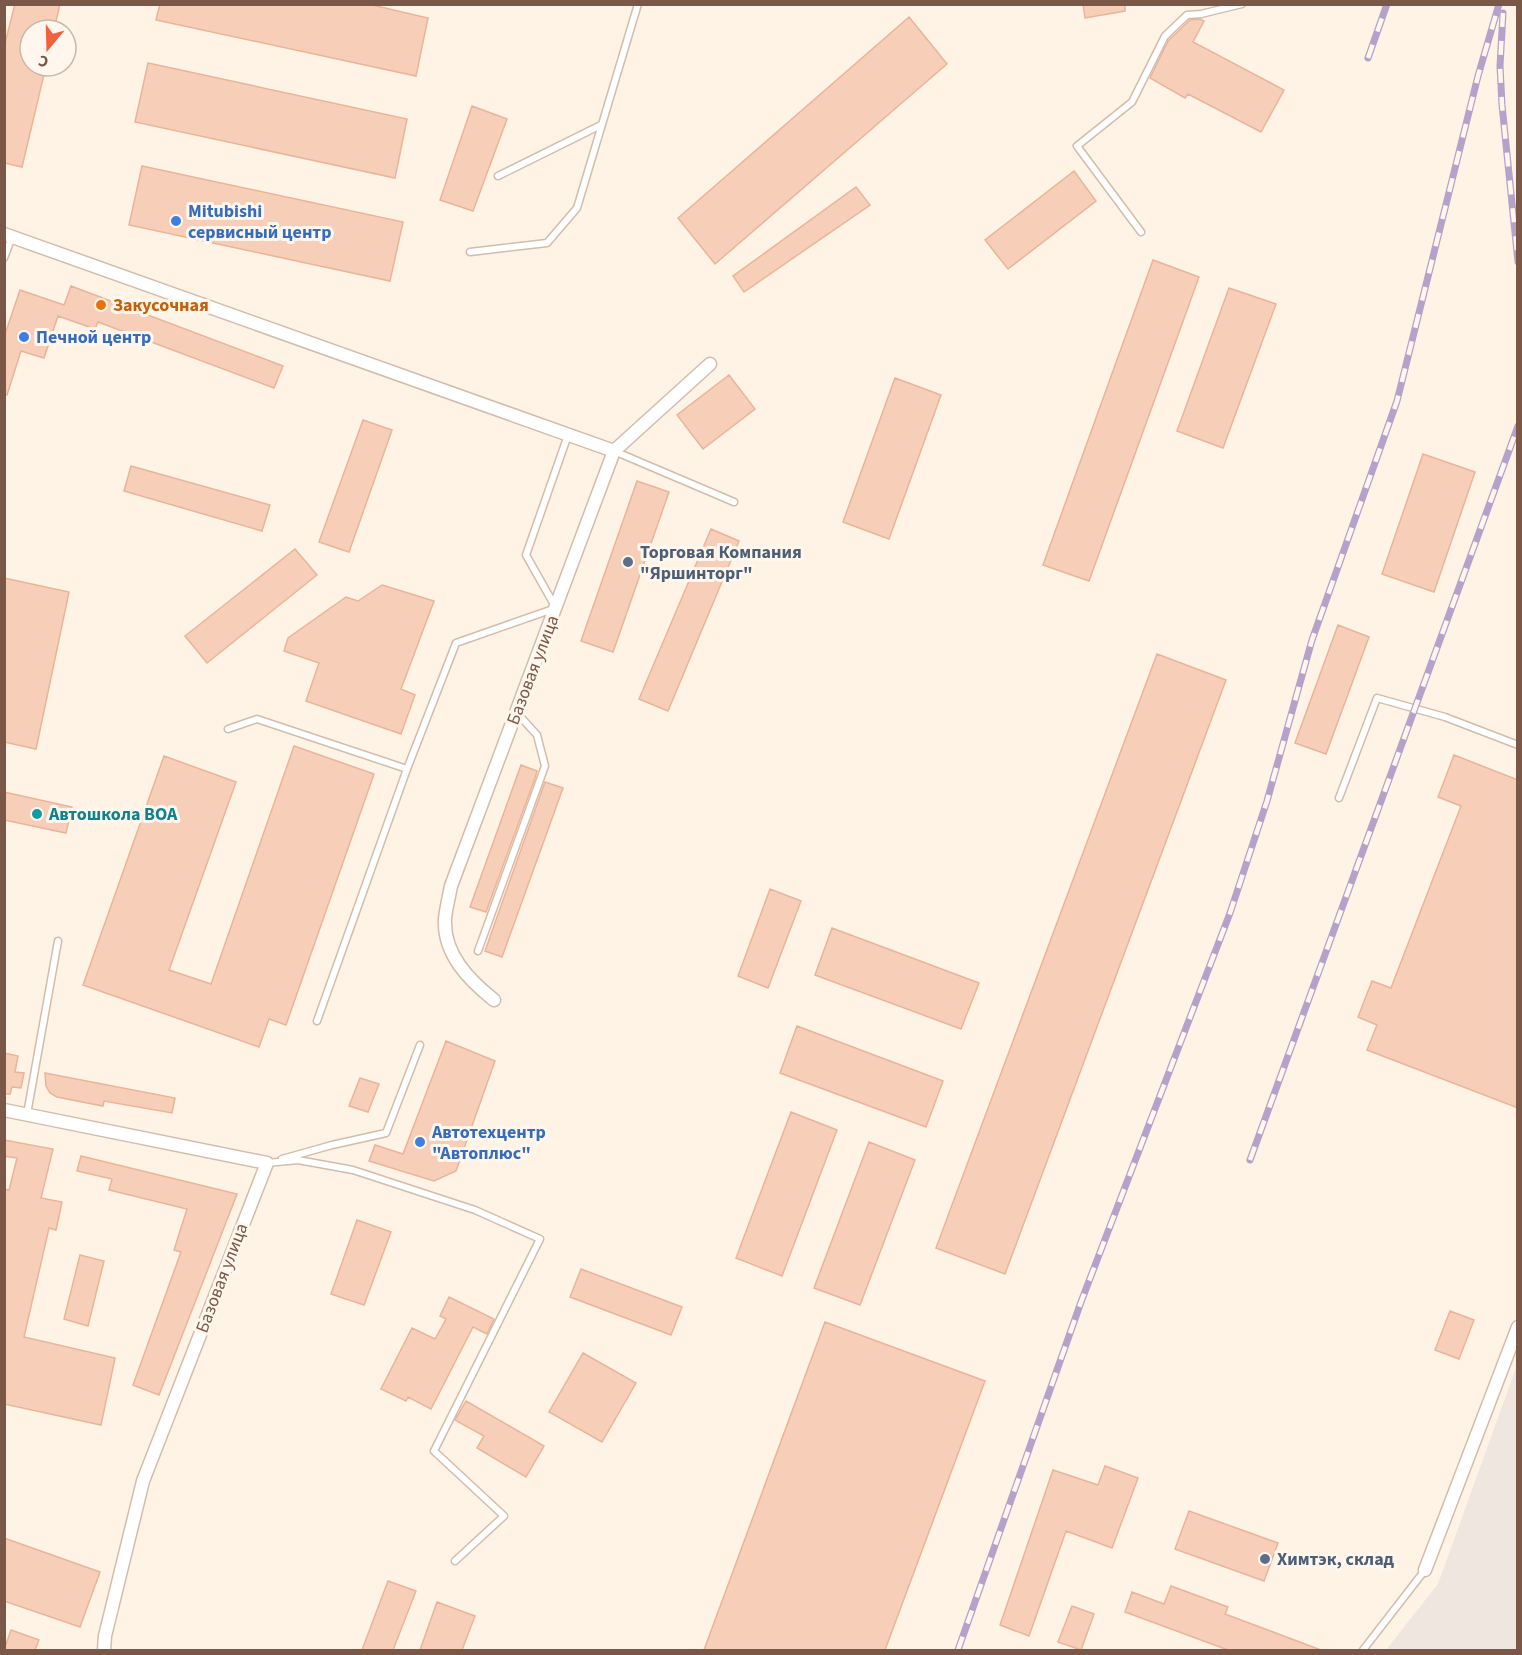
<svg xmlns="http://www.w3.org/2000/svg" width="1522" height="1655" font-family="'Source Sans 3',sans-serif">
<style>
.industrial{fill:#eee6df}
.building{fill:#f7cfb9;stroke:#ebb498;stroke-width:1.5}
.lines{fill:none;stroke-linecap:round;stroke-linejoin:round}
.service-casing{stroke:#d4bcac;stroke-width:9}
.minor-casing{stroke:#d4bcac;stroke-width:15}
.service{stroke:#fff;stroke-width:6}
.minor{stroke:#fff;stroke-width:12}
.rail-casing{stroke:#b5a1ca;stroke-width:7}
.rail{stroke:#fff7ed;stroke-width:4.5;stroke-dasharray:14;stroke-linecap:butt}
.shop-dot{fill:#3f7fe0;stroke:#fff7ed;stroke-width:2}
.food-dot{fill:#e8710a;stroke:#fff7ed;stroke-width:2}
.service-dot{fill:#5c6f8a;stroke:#fff7ed;stroke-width:2}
.culture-dot{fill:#0f9aa8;stroke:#fff7ed;stroke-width:2}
.labels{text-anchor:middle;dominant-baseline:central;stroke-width:6;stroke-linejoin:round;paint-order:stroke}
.shop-label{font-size:18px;font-weight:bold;fill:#366cbe;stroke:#fff7ed;text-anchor:start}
.food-label{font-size:18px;font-weight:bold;fill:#c56008;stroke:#fff7ed;text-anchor:start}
.service-label{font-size:18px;font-weight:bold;fill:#4e5e75;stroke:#fff7ed;text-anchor:start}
.street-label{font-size:18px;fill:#7a5747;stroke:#fff7ed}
.culture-label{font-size:18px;font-weight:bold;fill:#0d838f;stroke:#fff7ed;text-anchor:start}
</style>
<rect width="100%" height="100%" fill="#fef3e5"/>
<path class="industrial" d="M1517,1365V1650H1386L1438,1584Z"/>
<path class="building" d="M15,4H60L54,30H30V66H46L22,167L4,163V47Z
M160,4H368L428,18L416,76L156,20Z
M1083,4H1125V11L1085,18Z
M909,17L947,64L715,264L678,218Z
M1200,19L1204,21L1193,42L1284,90L1261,132L1188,94L1185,98L1150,78L1168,41L1190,20Z
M148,63L407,119L395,178L135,122Z
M472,106L507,119L473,211L440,200Z
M142,166L403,222L390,281L129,225Z
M1074,171L1096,201L1008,269L985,240Z
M856,187L870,205L744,292L733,276Z
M1153,260L1199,277L1089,581L1043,565Z
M71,286L283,366L274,388L98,322L95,329L58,316L44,358L21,351L7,395H4V337L20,290L64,305Z
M1229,288L1276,304L1223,448L1177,431Z
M729,375L755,409L703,449L677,415Z
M895,378L941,395L889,539L843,522Z
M363,420L392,430L349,552L319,542Z
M1423,454L1475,472L1434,592L1382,574Z
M131,466L270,505L262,531L124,491Z
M637,481L669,492L613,652L581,641Z
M711,529L739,541L668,711L639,699Z
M295,549L317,575L207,663L185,636Z
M4,578L69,592L36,749L4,742Z
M382,585L434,601L401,689L415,695L401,734L306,701L319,663L284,651L288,638L346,597L358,601Z
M1338,625L1369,637L1326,754L1295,743Z
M1157,654L1226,680L1005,1274L936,1248Z
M294,746L374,774L286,1025L269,1019L259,1047L83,985L164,756L236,782L169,970L211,984Z
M1454,755L1518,780V1108L1367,1050L1377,1025L1358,1017L1372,981L1391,988L1461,806L1438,797Z
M521,765L537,771L535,778L486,912L470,907Z
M545,782L563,788L502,957L485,951Z
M4,792L72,807L66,833L4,820Z
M770,889L801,901L768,988L738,976Z
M832,928L979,983L961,1029L815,975Z
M797,1026L943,1081L926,1127L780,1073Z
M446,1041L495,1061L456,1171L434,1181L369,1161L375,1145L403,1154Z
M4,1053L18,1056L15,1072L24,1073L21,1088L12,1087L10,1094H4Z
M45,1073L175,1098L172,1113L104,1101L103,1106L57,1097L50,1093L46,1086Z
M360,1078L379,1084L368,1112L349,1106Z
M791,1112L837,1130L782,1276L736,1258Z
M4,1140L53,1149L41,1198L62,1202L56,1230L49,1228L24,1337L115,1358L101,1425L4,1404V1189L9,1190L17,1158L4,1156Z
M869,1142L915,1160L860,1305L814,1288Z
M81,1156L237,1194L159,1395L133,1385L181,1252L174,1250L187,1209L109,1190L112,1179L77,1171Z
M357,1220L391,1232L364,1305L331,1294Z
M80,1255L104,1261L88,1326L64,1319Z
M581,1269L682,1307L671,1335L570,1297Z
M449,1297L494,1319L487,1334L473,1327L431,1409L408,1397L406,1401L381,1389L412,1328L435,1339L446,1319L440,1316Z
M1450,1311L1474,1320L1459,1359L1435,1350Z
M825,1322L985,1381L885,1650H704Z
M583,1353L636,1383L602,1442L549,1412Z
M466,1401L544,1446L526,1477L477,1448L484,1436L455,1420Z
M1105,1466L1138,1478L1112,1548L1066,1531L1029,1636L1000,1625L1053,1470L1098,1485Z
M1189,1511L1278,1543L1264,1581L1175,1549Z
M4,1538L100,1572L80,1627L4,1601Z
M388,1581L416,1591L393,1650H362Z
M1171,1586L1228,1607L1225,1614L1321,1650H1228L1125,1612L1132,1592L1164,1604Z
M437,1602L475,1616L462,1650H420Z
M1072,1606L1094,1614L1081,1650L1058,1642Z
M11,1630L39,1640L35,1650H4Z"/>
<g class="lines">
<g class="service-casing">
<path id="service" d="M498,176L601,125
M1141,232L1077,146L1132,102L1165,36L1187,15L1201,14L1242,4
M470,252L547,243L577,208L638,4
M4,258L12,237
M614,451L734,502
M228,729L257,719L407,769
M1339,798L1377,698L1445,717L1518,745
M478,951L545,766L537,735L517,713
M317,1021L407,769L456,643L556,608L526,555L568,435
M27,1114L58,941
M282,1159L332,1145L386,1133L420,1045
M267,1163L298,1160L353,1170L475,1210L540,1239L434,1451L504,1516L455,1561
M1363,1650L1425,1570"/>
</g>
<g class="minor-casing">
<path id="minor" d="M4,234L614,451
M494,1000C469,980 443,954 445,919C446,908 449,897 451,886L614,451L710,364
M4,1110L267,1163L143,1481L105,1636L104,1650
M1425,1570L1518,1327"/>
</g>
<use href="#service" class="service"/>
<use href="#minor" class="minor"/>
<g class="rail-casing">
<path id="rail" d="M1503,13L1500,66L1502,105L1518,262
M1368,58L1387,4
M1250,1160L1518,426
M958,1650L1081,1302L1230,913L1267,801L1312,640L1397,401L1478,76L1499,4"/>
</g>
<use href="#rail" class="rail"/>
</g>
<g class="shop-dot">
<circle cx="176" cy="221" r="6"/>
<circle cx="24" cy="337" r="6"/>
<circle cx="420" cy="1142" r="6"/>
</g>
<circle class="food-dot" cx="101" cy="305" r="6"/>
<g class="service-dot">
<circle cx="628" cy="562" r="6"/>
<circle cx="1265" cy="1559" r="6"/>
</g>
<circle class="culture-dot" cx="37" cy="814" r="6"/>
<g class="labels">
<g class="shop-label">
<text x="188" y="211">Mitubishi<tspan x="188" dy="21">сервисный центр</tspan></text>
<text x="36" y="337">Печной центр</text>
<text x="432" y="1132">Автотехцентр<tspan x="432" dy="21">"Автоплюс"</tspan></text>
</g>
<g class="food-label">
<text x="113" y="305">Закусочная</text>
</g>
<g class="service-label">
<text x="640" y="552">Торговая Компания<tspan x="640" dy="21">"Яршинторг"</tspan></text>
<text x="1277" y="1559">Химтэк, склад</text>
</g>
<g class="street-label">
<text transform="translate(533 670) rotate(-69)">Базовая улица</text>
<text transform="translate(222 1278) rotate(-69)">Базовая улица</text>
</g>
<g class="culture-label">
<text x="49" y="814">Автошкола ВОА</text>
</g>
</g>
<rect width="1522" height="1655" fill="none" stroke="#7a5747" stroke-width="12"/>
<g transform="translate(48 48) rotate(199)"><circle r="28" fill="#fff7ed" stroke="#cab7ab" stroke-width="1.5"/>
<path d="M0-4.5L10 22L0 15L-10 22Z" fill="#f45f3e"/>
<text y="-9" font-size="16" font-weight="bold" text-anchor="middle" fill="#7a5747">С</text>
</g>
</svg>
